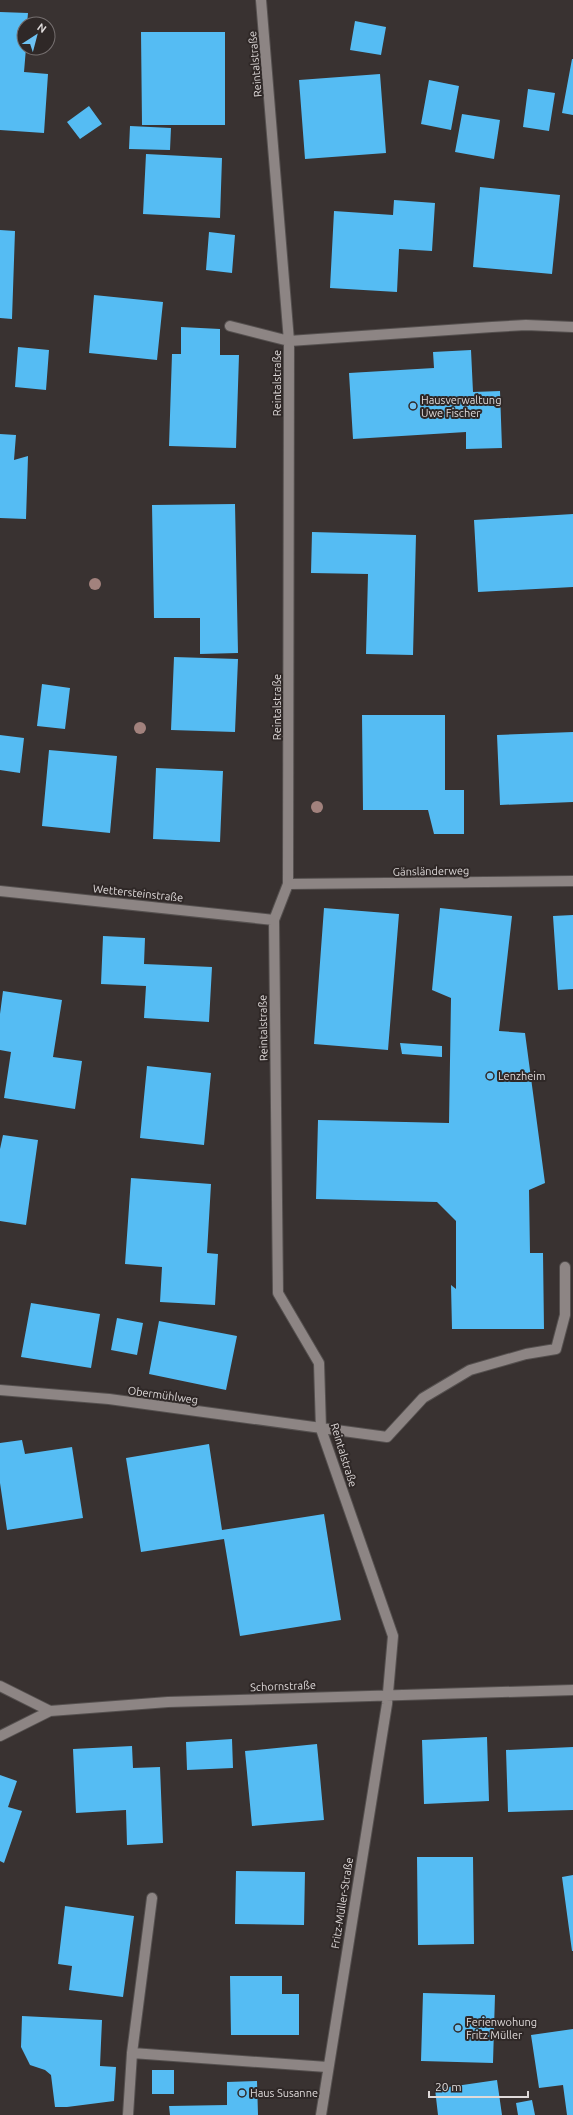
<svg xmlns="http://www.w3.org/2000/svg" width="573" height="2115" font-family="Ubuntu,sans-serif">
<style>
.building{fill:#55bcf3}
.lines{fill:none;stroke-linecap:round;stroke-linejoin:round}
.minor-casing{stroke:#55504f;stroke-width:12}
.minor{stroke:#8d8584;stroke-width:10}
.tree{fill:#a2827d}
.poi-dot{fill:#6dc2f3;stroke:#2f2827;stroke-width:1.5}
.labels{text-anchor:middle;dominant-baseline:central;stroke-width:4;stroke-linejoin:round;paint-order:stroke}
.street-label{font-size:11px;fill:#dfdada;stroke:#2f2827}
.poi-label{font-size:11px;fill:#dfdada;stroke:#2f2827;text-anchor:start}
</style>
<rect width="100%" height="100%" fill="#393231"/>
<path class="building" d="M0,12L28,13L27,24H24V48H26L24,72L48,74L44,133L0,130Z
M355,21L386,27L381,55L350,50Z
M141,32H225V125H142Z
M572,59H573V115L562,113Z
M380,74L386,153L305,159L299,80Z
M429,80L459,86L451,130L421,124Z
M528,89L555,93L549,131L523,127Z
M89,106L102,124L80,139L67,122Z
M462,114L500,120L494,159L455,152Z
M130,126L171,128L170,150L129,149Z
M146,154L222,158L220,218L143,214Z
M480,187L560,195L552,274L473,267Z
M394,200L435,203L432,251L399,249L397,292L330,288L334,211L393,215Z
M0,230L15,231L12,319L0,318Z
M209,232L235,235L232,273L206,270Z
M94,295L163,302L157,360L89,353Z
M181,327L220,329V355H239L236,448L169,446L172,354H181Z
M18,347L49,350L46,390L15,387Z
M471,350L473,392L500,391L502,448L466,449V432L353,439L349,373L434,368L433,352Z
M0,434L16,435L14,460L28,456L26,519L0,518Z
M235,504L238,653L200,654V618H154L152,505Z
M573,514V587L478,592L474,520Z
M312,532L416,535L413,655L366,654L368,574L311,573Z
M174,657L238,659L235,732L171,730Z
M42,684L70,688L65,729L37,726Z
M362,715H445V790H464V834H434L428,810H363Z
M573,732V802L500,805L497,735Z
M0,735L24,738L20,773L0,770Z
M49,750L117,756L110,833L42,826Z
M156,768L223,771L220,842L153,839Z
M324,908L399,914L388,1050L314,1044Z
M440,908L512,916L499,1031L525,1033L545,1183L529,1190L530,1253H543L544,1329H452L451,1285L456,1289V1221L437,1202L316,1199L318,1120L449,1123L451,998L432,990Z
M573,915V989L558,990L553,916Z
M103,936L145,938L144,964L212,967L209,1022L144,1018L146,986L101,984Z
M3,991L62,1000L53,1057L82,1061L75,1109L4,1098L11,1052L0,1050V1014Z
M400,1043L442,1046V1057L402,1054Z
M147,1066L211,1073L204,1145L140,1138Z
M3,1135L38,1140L26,1225L0,1221V1149Z
M131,1178L211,1184L207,1253L218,1254L215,1305L160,1302L162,1267L125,1264Z
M31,1303L100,1314L91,1368L21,1357Z
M117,1318L143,1323L137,1355L111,1350Z
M159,1321L237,1336L226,1390L149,1374Z
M22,1440L25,1454L72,1447L83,1518L7,1530L0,1483V1443Z
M209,1444L222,1530L324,1514L341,1620L240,1636L224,1539L141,1552L126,1458Z
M487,1737L489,1801L424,1804L422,1740Z
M232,1739L233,1768L187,1770L186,1742Z
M317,1744L324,1820L252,1826L245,1751Z
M132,1746L133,1768L160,1767L163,1843L127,1845L126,1810L76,1813L73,1749Z
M573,1747V1810L508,1812L506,1750Z
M0,1775L17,1781L8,1807L22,1811L4,1863L0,1861Z
M417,1857H473L474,1944L418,1945Z
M236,1871L305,1872L304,1925L235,1924Z
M573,1875V1951H572L562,1877Z
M65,1906L134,1916L123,1997L69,1990L72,1966L58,1964Z
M230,1976H282V1994H299V2035H231Z
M423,1993L495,1995L493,2063L421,2061Z
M22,2016L102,2020L100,2066L116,2067L114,2101L67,2107H55L51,2075L45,2070L30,2065L21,2047Z
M573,2029V2115H567L563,2085L539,2088L531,2035Z
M152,2070H174V2094H152Z
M497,2080L502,2115H438L435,2089Z
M257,2081L258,2115H170L169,2106L227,2105V2082Z
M532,2100L535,2115H518L516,2103Z"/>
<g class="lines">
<g class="minor-casing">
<path id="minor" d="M261,0L289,341L288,884L274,920L278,1293L319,1363L321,1429L393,1636L387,1704L321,2115
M230,326L289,341L492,327L526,325L573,327
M288,884L573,881
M0,891L274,920
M0,1390L109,1399L387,1437L423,1398L470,1370L526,1354L556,1349L565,1315V1267
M0,1686L50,1711
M0,1736L50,1711L168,1702L573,1690
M132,2053L327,2067
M128,2115L132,2053L152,1898"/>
</g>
<use href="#minor" class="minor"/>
</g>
<g class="tree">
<circle cx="95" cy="584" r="6"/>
<circle cx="140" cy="728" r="6"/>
<circle cx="317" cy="807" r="6"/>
</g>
<g class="poi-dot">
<circle cx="413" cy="406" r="4"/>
<circle cx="490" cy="1076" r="4"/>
<circle cx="458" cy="2028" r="4"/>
<circle cx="242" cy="2093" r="4"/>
</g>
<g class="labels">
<g class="street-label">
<text transform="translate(255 64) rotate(-95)">Reintalstraße</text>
<text transform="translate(277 383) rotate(-90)">Reintalstraße</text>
<text transform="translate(277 707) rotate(-90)">Reintalstraße</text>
<text transform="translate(431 871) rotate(-1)">Gänsländerweg</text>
<text transform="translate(138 893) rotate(6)">Wettersteinstraße</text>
<text transform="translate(263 1028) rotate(-91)">Reintalstraße</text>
<text transform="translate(163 1395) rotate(8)">Obermühlweg</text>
<text transform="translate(344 1455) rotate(73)">Reintalstraße</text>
<text transform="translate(283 1686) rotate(-2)">Schornstraße</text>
<text transform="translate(342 1903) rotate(-81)">Fritz-Müller-Straße</text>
</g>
<g class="poi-label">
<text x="421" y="400">Hausverwaltung<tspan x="421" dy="13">Uwe Fischer</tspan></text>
<text x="498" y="1076">Lenzheim</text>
<text x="466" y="2022">Ferienwohung<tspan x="466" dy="13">Fritz Müller</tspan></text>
<text x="250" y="2093">Haus Susanne</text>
</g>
</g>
<g transform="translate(36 36) rotate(36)"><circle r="19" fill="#2f2827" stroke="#756f6f"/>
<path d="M0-3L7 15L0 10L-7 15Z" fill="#6dc2f3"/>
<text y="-6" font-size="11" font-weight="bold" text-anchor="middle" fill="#dfdada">N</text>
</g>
<path d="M429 2091v6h99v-6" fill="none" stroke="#dfdada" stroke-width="2"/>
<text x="435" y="2091" font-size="12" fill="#dfdada" stroke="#2f2827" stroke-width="3" paint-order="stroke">20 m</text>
</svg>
